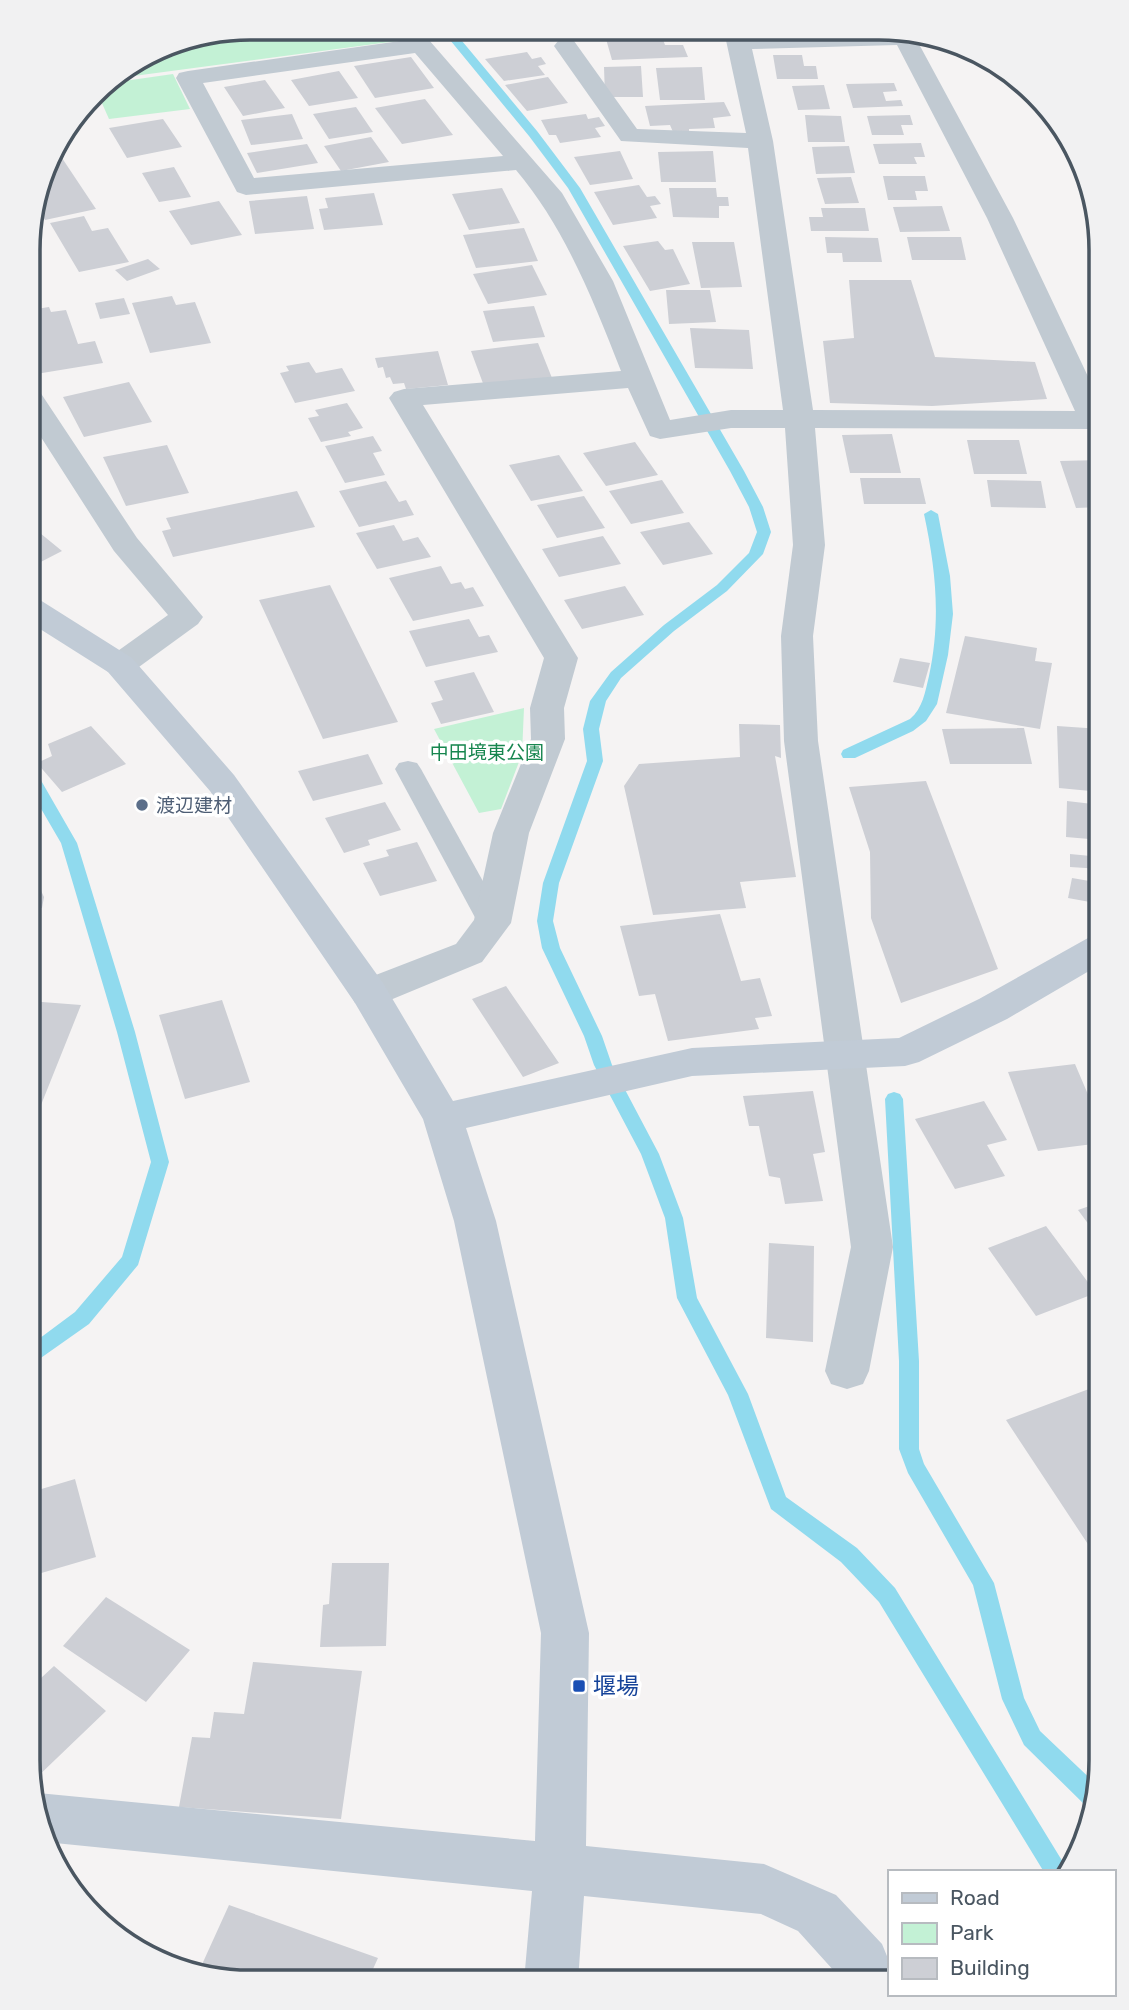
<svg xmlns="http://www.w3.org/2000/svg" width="1129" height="2010" font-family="Rubik,'Noto Sans JP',sans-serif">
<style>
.green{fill:#c3f1d5}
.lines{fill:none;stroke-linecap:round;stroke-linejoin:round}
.stream{fill:#90daee;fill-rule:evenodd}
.building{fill:#cdcfd5}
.lane{fill:#c1cad2;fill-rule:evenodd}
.street{fill:#c1cad2;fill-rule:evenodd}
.secondary{fill:#c1cbd6;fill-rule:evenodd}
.service-dot{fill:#5c6f8a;stroke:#fff;stroke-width:2.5}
.transit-dot{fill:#1a4fb4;stroke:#fff;stroke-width:2.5}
.labels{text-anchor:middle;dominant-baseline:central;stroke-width:7;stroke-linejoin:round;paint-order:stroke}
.park-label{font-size:19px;fill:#17864f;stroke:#fff}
.service-label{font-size:19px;fill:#4e5e75;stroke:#fff;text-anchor:start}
.near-transit-label{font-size:23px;fill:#164399;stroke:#fff;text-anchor:start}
.rim{fill:none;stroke:#4a5661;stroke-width:3.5}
</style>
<rect width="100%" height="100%" fill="#f5f3f3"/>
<path class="green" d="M250,28L430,29L435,36L111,79L165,45Z
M173,74L190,109L109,119L97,92L103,84Z
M524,708L522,754L501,809L479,813L434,729Z"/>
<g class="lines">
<path class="stream" d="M441,29H452L537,131L580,188L744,471L763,507L771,532L763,554L727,591L674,631L621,678L606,701L599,729L603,761L559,883L553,921L560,948L602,1036L612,1065L659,1154L683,1218L697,1298L748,1394L786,1497L857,1548L895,1588L1069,1872H1044L879,1602L841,1562L771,1509L728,1395L677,1298L665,1218L641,1154L594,1065L584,1036L542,948L537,921L543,883L587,761L583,729L590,701L611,672L664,625L717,585L749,553L757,532L749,507L730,471L568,188L529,136Z
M931,510L938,514L950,576L953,614L948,655L937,704L926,721L913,731L855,758H843L841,754L843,750L910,719C923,708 925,692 929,676C941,620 936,570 924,514Z
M29,769L35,770L77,843L135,1032L169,1162L138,1265L89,1324L28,1367V1347L75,1312L122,1257L151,1162L117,1032L61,843L29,788Z
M894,1092L900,1094L903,1099L919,1361V1449L924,1464L994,1583L1024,1698L1040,1731L1098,1786L1093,1809L1087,1807L1024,1745L1002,1699L973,1585L908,1473L899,1449V1361L885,1099L888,1094Z"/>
</g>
<path class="building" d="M651,31L652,35L661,34L665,45H683L688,57L612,60L604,32Z
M527,52L532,59L541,57L546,64L538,66L545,75L504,81L485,59Z
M773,55H802L804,66H816L818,79H777Z
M411,57L434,88L375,98L354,66Z
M641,66L643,97H605L604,67Z
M702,67L705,100H660L656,68Z
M339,71L358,98L309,106L291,80Z
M548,77L568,103L527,111L505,85Z
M265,80L285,108L243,116L224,87Z
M894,83L897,91L883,92L886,101L901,100L903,106L853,108L846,84Z
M824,85L830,109L798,110L792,86Z
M425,99L453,135L402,144L375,108Z
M724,102L731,116L713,118L715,128L689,129V132H673L670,125L650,126L645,106Z
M356,107L373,132L329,139L313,114Z
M292,114L303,139L251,145L241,120Z
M586,114L588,119L599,117L605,126L595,128L601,137L560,143L556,135H549L541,120Z
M805,115L841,116L845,142H808Z
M910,115L913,125H901L904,135H872L867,116Z
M163,119L182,147L127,158L109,128Z
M371,137L389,162L341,171L324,146Z
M921,143L925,157H914L917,164H879L873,144Z
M307,144L318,163L257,173L247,153Z
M849,146L855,173L816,174L812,147Z
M620,151L633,179L590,185L574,157Z
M713,151L716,182H661L658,152Z
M62,158L96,209L45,220L35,205L48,161Z
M174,167L191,197L159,202L142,173Z
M883,176H925L928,191H915L917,200H888Z
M851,177L859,203L825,204L817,178Z
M639,185L647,197L655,196L661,204L650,206L657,218L613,225L594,192Z
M502,188L520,223L469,230L452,194Z
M669,188H716L717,197H728L729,206H719V218L673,217Z
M374,193L383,225L324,230L319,209L328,208L325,198Z
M307,196L314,229L255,234L249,201Z
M219,201L242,235L191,245L169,211Z
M942,206L950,231L900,232L893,207Z
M821,208H865L869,231H811L809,217H823Z
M84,216L92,231L108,228L129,262L79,272L50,223Z
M524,228L538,261L476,268L463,235Z
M825,237L878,238L882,262H843L842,253H827Z
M907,237H961L966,260H912Z
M658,241L665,250L673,249L690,284L650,291L623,246Z
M692,242H734L742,287L701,288Z
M148,259L160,269L127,281L115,270Z
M532,265L547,295L488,304L473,274Z
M849,280H911L935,357L1035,362L1047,399L932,406L830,403L823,341L854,338Z
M666,290H710L716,322L669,324Z
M172,296L176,305L195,302L211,343L150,353L132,303Z
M124,298L130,314L100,319L95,303Z
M534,306L545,337L493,342L483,311Z
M49,307L51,312L66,310L78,344L95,341L103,363L30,375V310Z
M690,328L749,330L753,369L695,368Z
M538,343L552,378L484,386L471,351Z
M438,351L448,385L406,389L404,383L393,384L390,377L386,378L383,367L378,368L375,358Z
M309,362L316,373L342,368L355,391L295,403L280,373L289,371L286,366Z
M129,382L152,422L84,437L63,397Z
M347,403L363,428L348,432L351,436L321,442L308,418L319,416L315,410Z
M892,434L901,473H850L842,435Z
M373,436L382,451L373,453L385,475L345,483L325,446Z
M967,440H1019L1027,474H974Z
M635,442L658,475L606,486L583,453Z
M167,445L189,493L126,506L103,457Z
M559,455L583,491L531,501L509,465Z
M1101,460V507L1076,508L1060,461Z
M860,478H920L926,504H864Z
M662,480L684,513L631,524L609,491Z
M987,480L1041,481L1046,508L991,507Z
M386,481L399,502L406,500L414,515L359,527L339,491Z
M297,491L315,527L173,557L162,531L171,529L166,518Z
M584,496L605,528L557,538L537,505Z
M689,522L713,554L663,565L640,532Z
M29,524L62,551L29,568Z
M394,525L403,541L418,537L431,557L377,569L356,533Z
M603,536L621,564L559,577L542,549Z
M441,566L451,584L461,582L465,589L473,587L484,606L413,621L389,578Z
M330,585L398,722L323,739L259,600Z
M625,586L644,615L582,629L564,600Z
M469,619L479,637L489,635L498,652L426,667L409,631Z
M965,636L1037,648L1035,661L1052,663L1040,729L946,713Z
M900,658L930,663L923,688L893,682Z
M474,672L494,712L441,724L431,703L443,700L434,681Z
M739,724L780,725L781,758L775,756L796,877L740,882L746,908L653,915L624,786L639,764L740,757Z
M91,726L126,764L62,792L37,763L52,756L48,744Z
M1057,726L1101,729V792L1059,788Z
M1024,728L1032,764H950L942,729Z
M368,754L383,784L313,801L298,771Z
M926,781L998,969L901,1003L871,918L870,852L849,787Z
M1067,801L1101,805V840L1066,837Z
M385,802L401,830L368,840L370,845L344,853L325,818Z
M417,842L437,881L380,896L363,863L389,856L386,850Z
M1070,854L1101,857V869L1070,867Z
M29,874H33L44,897L42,908H29Z
M1072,878L1101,883V904L1068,898Z
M720,914L741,981L760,978L772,1016L755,1018L759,1029L668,1041L655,994L639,996L620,926Z
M29,938H41L29,973Z
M506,986L559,1063L523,1077L472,999Z
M222,1000L250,1082L185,1099L159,1015Z
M29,1001L81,1005L29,1135Z
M1075,1064L1101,1125V1143L1038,1151L1008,1072Z
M813,1091L825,1152L813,1154L823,1201L785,1204L780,1178L769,1176L759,1126H749L743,1096Z
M984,1101L1007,1140L987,1145L1005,1176L955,1189L915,1119Z
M1101,1202V1241L1078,1210Z
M1046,1226L1096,1293L1036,1316L988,1248Z
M769,1243L814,1246L813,1342L766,1338Z
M1097,1386L1101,1391V1564L1006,1420Z
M75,1479L96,1557L38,1574L28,1536V1493Z
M332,1563H389L386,1646L320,1647L323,1605L329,1604Z
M106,1597L190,1650L146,1702L63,1646Z
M253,1662L362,1671L341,1819L179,1807L192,1737L210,1738L214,1712L244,1714Z
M54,1666L106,1711L32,1782L28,1760V1690Z
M229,1905L378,1958L368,1980H221L199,1971Z"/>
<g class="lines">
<path class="lane" d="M408,761L417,763L421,769L506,923L502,930L492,932L482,930L478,923L395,769L399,763Z"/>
<path class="street" d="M724,31H748L749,35L913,33L1013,218L1101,404V427L1094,429L815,428L825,545L813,636L818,741L893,1247L869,1371L863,1384L847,1389L831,1384L825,1371L851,1247L784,741L781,636L793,545L785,428H731L660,439L650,436L628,388L423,405L578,658L564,708L565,739L529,833L511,923L482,962L383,1003L369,1007L355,1003L350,993L355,983L456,944L474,920L493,833L531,739L530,708L544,658L389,398L394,392L404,389L621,371C593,300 565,228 516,170L246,195L237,192L176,78L179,73L188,71L421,38L429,40L562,193L613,281L670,420L731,410H783L748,148L621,141L554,46L558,41H574L637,129L746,133ZM897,45L987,218L1075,411L813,410L773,141L752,49ZM415,53L503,156L254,178L203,83Z
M30,389L40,392L137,538L203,617L198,624L132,672L120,675L108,672L103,665L108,658L168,615L114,551L30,420Z"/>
<path class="secondary" d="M29,597L40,600L132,658L234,775L383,983L453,1101L692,1048L899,1038L979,999L1088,938L1101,934V964L1007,1019L919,1062L905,1066L692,1076L466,1128L496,1221L589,1633L586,1846L764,1864L836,1895L882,1944L889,1961V1980L844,1982L798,1931L761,1914L584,1896L578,1981H524L532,1891L45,1842L40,1832L34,1794L38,1793L535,1841L541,1633L454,1221L423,1119L355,1003L210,791L108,672L29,622Z"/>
</g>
<circle class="service-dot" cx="142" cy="805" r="7"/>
<rect class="transit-dot" x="572" y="1679" width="14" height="14" rx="3.5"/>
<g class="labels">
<g class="park-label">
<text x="487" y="752">中田境東公園</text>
</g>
<g class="service-label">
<text x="156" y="805">渡辺建材</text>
</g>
<g class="near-transit-label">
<text x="593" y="1686">堰場</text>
</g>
</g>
<path d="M0 0H1129V2010H0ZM250 40H879A210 210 0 0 1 1089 250V1760A210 210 0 0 1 879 1970H250A210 210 0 0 1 40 1760V250A210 210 0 0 1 250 40Z" fill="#f1f1f2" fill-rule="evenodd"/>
<path class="rim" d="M250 40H879A210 210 0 0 1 1089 250V1760A210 210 0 0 1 879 1970H250A210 210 0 0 1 40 1760V250A210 210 0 0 1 250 40Z"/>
<rect x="888" y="1870" width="228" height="126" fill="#ffffff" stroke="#b7bbc0" stroke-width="2"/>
<rect x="902" y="1893" width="35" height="10" fill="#c1cbd6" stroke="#b7bbc0" stroke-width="2"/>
<text x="950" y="1905" font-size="21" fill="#4a5661">Road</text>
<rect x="902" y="1923" width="35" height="21" fill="#c3f1d5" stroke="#b7bbc0" stroke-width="2"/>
<text x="950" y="1940" font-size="21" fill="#4a5661">Park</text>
<rect x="902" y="1958" width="35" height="21" fill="#cdcfd5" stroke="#b7bbc0" stroke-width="2"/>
<text x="950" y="1975" font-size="21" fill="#4a5661">Building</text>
</svg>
